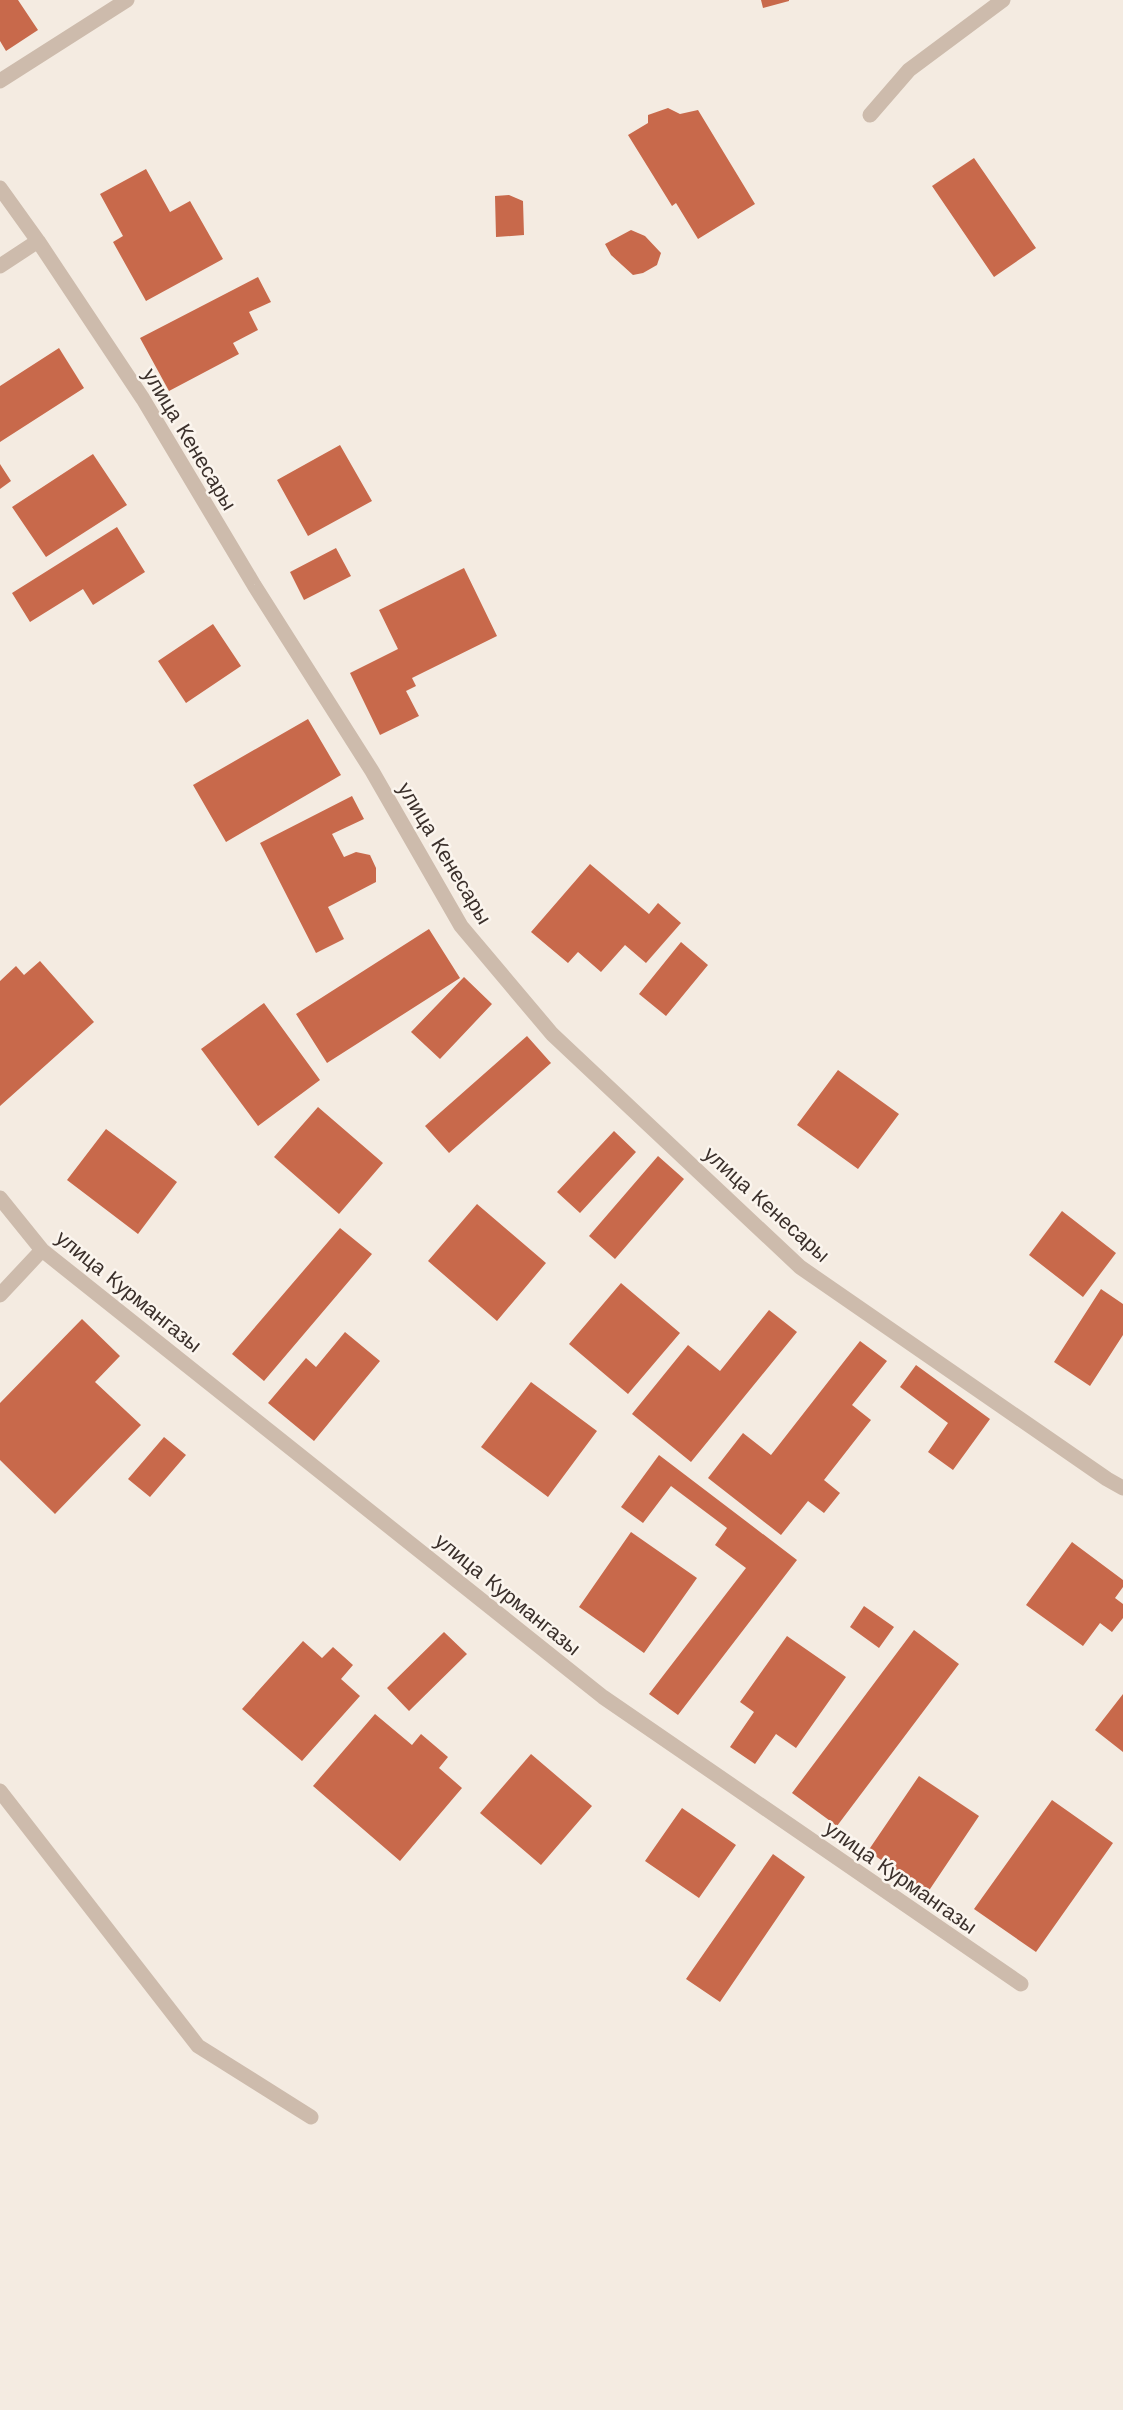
<svg xmlns="http://www.w3.org/2000/svg" width="1123" height="2410" font-family="'Work Sans',sans-serif">
<style>
.building{fill:#c8694b}
.lines{fill:none;stroke-linecap:round;stroke-linejoin:round}
.minor{stroke:#cdbbac;stroke-width:15}
.labels{text-anchor:middle;dominant-baseline:central;stroke-width:5;stroke-linejoin:round;paint-order:stroke}
.street-label{font-size:21px;fill:#3b302b;stroke:#fbf5ee}
</style>
<rect width="100%" height="100%" fill="#f4ebe1"/>
<path class="building" d="M0,0H18L38,30L6,51L0,41Z
M761,0H789V1L763,8Z
M668,108L680,114L698,110L755,204L698,239L676,203L672,206L628,135L648,123V115Z
M974,158L1036,248L994,277L932,186Z
M146,169L170,212L190,201L223,259L146,301L113,242L123,236L100,194Z
M509,195L523,201L524,235L496,237L495,196Z
M631,230L645,236L661,253L657,265L643,273L633,275L611,255L605,244Z
M258,277L271,302L249,312L258,330L233,343L239,354L169,391L140,338Z
M59,348L84,388L0,442V386Z
M340,445L372,501L308,536L277,480Z
M93,454L127,505L46,557L12,507Z
M0,464L11,481L0,489Z
M117,527L145,572L93,605L83,589L30,622L12,593Z
M336,548L351,576L304,600L290,572Z
M464,568L497,636L412,678L416,686L406,691L419,716L380,735L350,673L398,649L379,610Z
M213,624L241,666L186,703L158,661Z
M308,719L341,775L226,842L193,785Z
M352,796L364,819L332,834L344,857L356,852L370,855L376,868V882L328,907L344,939L316,953L260,843Z
M590,864L649,914L658,903L681,923L646,963L625,945L601,972L578,952L568,963L531,932Z
M429,929L460,978L327,1063L296,1014Z
M681,942L708,965L666,1016L639,994Z
M40,961L94,1022L0,1106V981L16,966L24,975Z
M464,977L492,1004L440,1059L411,1032Z
M264,1003L320,1080L258,1126L201,1049Z
M527,1036L551,1063L449,1153L425,1126Z
M838,1070L899,1114L858,1169L797,1125Z
M318,1107L383,1163L339,1214L274,1157Z
M106,1129L177,1182L138,1234L67,1180Z
M614,1131L636,1152L580,1213L557,1192Z
M658,1156L684,1179L615,1259L589,1236Z
M477,1204L546,1263L497,1321L428,1261Z
M1062,1211L1116,1253L1083,1297L1029,1255Z
M340,1228L372,1254L264,1381L232,1354Z
M621,1283L680,1333L628,1394L569,1344Z
M1101,1289L1123,1304V1335L1090,1386L1054,1362Z
M769,1310L797,1332L691,1462L632,1414L688,1345L720,1371Z
M82,1319L120,1356L95,1382L141,1425L55,1514L0,1460V1403Z
M345,1332L380,1361L314,1441L268,1403L306,1358L316,1367Z
M860,1341L887,1361L852,1405L871,1420L824,1480L840,1493L824,1513L808,1501L781,1535L708,1478L743,1433L771,1455Z
M916,1365L990,1419L953,1470L928,1452L948,1423L900,1387Z
M531,1382L597,1431L548,1497L481,1447Z
M164,1437L186,1455L150,1497L128,1479Z
M659,1455L797,1560L678,1715L649,1694L746,1568L715,1545L727,1528L671,1486L643,1523L621,1507Z
M631,1532L697,1578L644,1653L579,1607Z
M1072,1542L1123,1580V1587L1115,1598L1123,1604V1618L1112,1632L1100,1623L1083,1646L1026,1605Z
M864,1606L894,1627L879,1648L850,1627Z
M914,1630L959,1664L837,1826L792,1793Z
M444,1632L467,1654L409,1711L387,1688Z
M787,1636L846,1677L796,1748L776,1734L755,1764L730,1747L754,1712L740,1702Z
M303,1641L322,1658L333,1647L353,1665L341,1679L360,1696L302,1761L242,1709Z
M1123,1694V1752L1095,1730Z
M375,1714L412,1745L421,1734L448,1757L439,1768L462,1788L400,1861L313,1786Z
M531,1754L592,1806L541,1865L480,1813Z
M919,1776L979,1816L928,1892L868,1851Z
M1052,1800L1113,1843L1036,1952L974,1909Z
M682,1808L736,1845L699,1898L645,1861Z
M773,1854L805,1877L720,2002L686,1979Z"/>
<g class="lines">
<path class="minor" d="M0,81L127,0
M870,115L909,70L1003,0
M0,188L38,241L143,399L254,585L372,771L461,926L552,1034L800,1267L1107,1479L1123,1488
M0,266L38,241
M0,1198L42,1250L603,1697L1021,1984
M0,1295L42,1250
M0,1791L198,2046L311,2117"/>
</g>
<g class="labels">
<g class="street-label">
<text transform="translate(190 439) rotate(59)">улица Кенесары</text>
<text transform="translate(445 853) rotate(59)">улица Кенесары</text>
<text transform="translate(767 1204) rotate(42)">улица Кенесары</text>
<text transform="translate(129 1291) rotate(39)">улица Курмангазы</text>
<text transform="translate(508 1594) rotate(39)">улица Курмангазы</text>
<text transform="translate(901 1877) rotate(35)">улица Курмангазы</text>
</g>
</g>
</svg>
